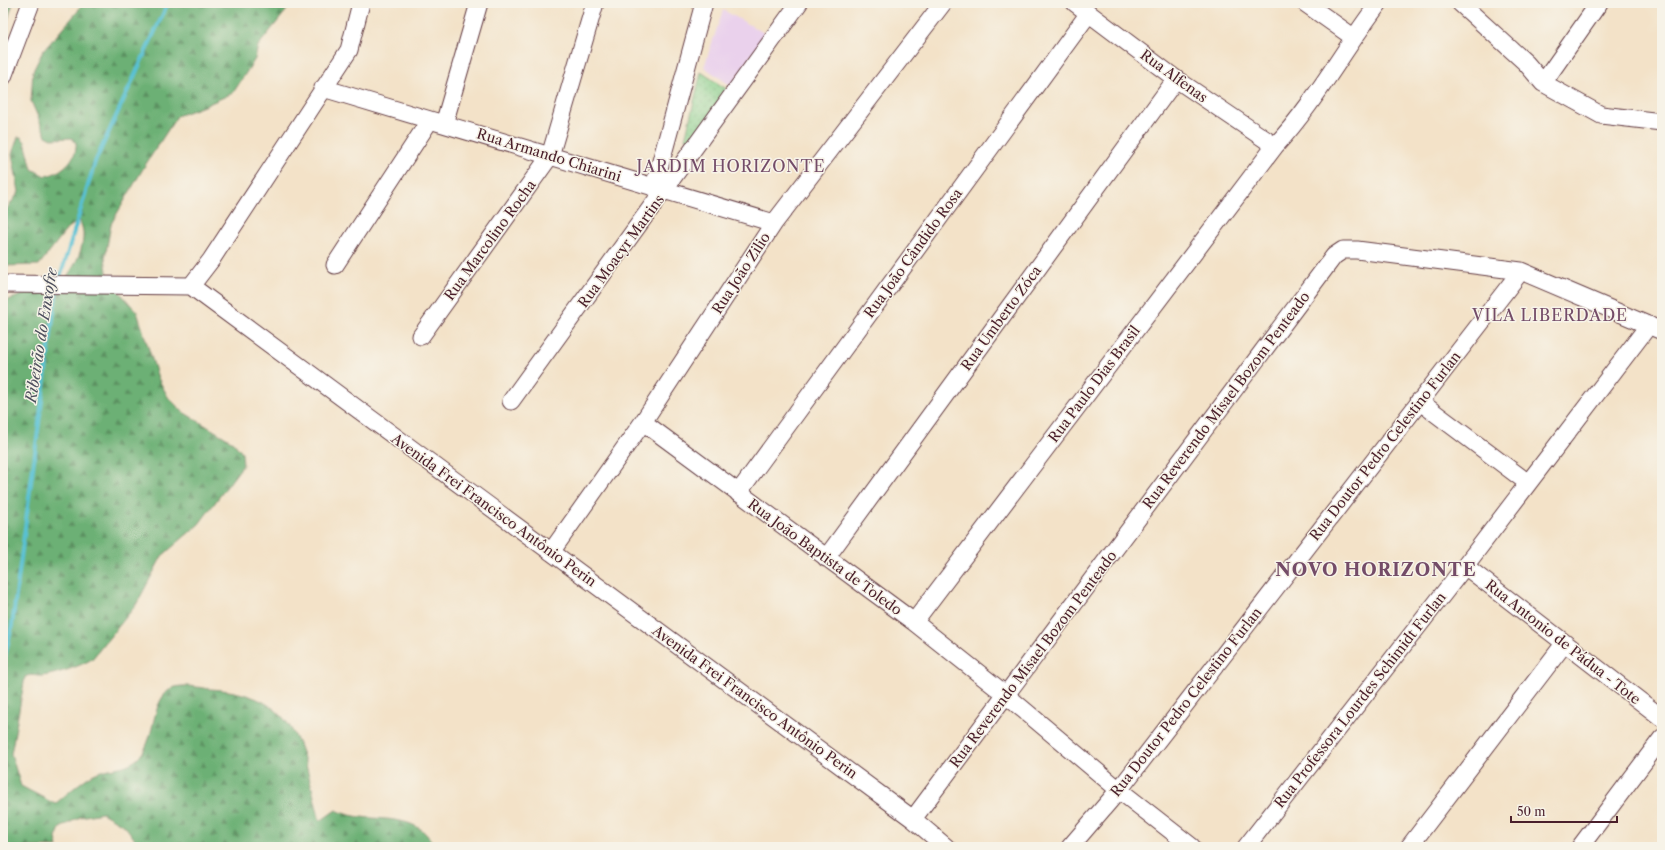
<svg xmlns="http://www.w3.org/2000/svg" width="1665" height="850" font-family="'Libre Caslon Text',serif">
<style>
.built{fill:#ead1ec}
.grass{fill:url(#grass-dots);stroke:#68765a}
.forest{fill:url(#forest-firs);stroke:#5b6850}
.lines{fill:none;stroke-linecap:round;stroke-linejoin:round}
.stream{stroke:#58c1d4;stroke-width:4}
.minor-casing{stroke:#633c43;stroke-width:19}
.minor{stroke:#fff;stroke-width:17}
.labels{text-anchor:middle;dominant-baseline:central;stroke-width:3;stroke-linejoin:round;paint-order:stroke}
.street-label{font-size:14px;fill:#4a1f2b;stroke:#f7f3e8}
.water-label{font-size:15px;font-style:italic;fill:#4e505e;stroke:#f7f3e8}
.quarter-label{font-size:16px;letter-spacing:1px;fill:#744c68;stroke:#f7f3e8}
.district-label{font-size:18px;font-weight:bold;letter-spacing:1px;fill:#744c68;stroke:#f7f3e8}
</style>
<defs>
<pattern id="grass-dots" width="8" height="8" patternUnits="userSpaceOnUse"><rect width="8" height="8" fill="#86cd89"/><path d="M2 2h.1M6 6h.1" fill="none" stroke="#70a670" stroke-width="1.8" stroke-linecap="round"/></pattern>
<pattern id="forest-firs" width="22" height="20" patternUnits="userSpaceOnUse"><rect width="22" height="20" fill="#6cb075"/><path d="M5 1l3.5 6h-7zM16 11l3.5 6h-7z" fill="#5b8f60"/></pattern>
</defs>
<rect width="100%" height="100%" fill="#f7f3e8"/>
<filter id="ink" filterUnits="userSpaceOnUse"><feTurbulence type="fractalNoise" baseFrequency=".025" numOctaves="2"/><feDisplacementMap in="SourceGraphic" scale="8" xChannelSelector="R" yChannelSelector="G"/><feConvolveMatrix kernelMatrix="1 2 1 2 8 2 1 2 1" color-interpolation-filters="sRGB"/></filter>
<filter id="wash" filterUnits="userSpaceOnUse"><feTurbulence type="fractalNoise" baseFrequency=".012" numOctaves="4" result="noise"/><feDisplacementMap in="SourceGraphic" scale="16" xChannelSelector="R" yChannelSelector="G"/><feGaussianBlur stdDeviation="0.9" result="paint"/><feColorMatrix in="noise" values="0 0 0 0 0 0 0 0 0 0 0 0 0 0 0 0 0 1.4 0 .05"/><feComposite in="paint" operator="in"/></filter>
<g filter="url(#wash)">
<rect width="100%" height="100%" fill="#f3e2c8"/>
<path class="built" d="M723,10L766,34L731,86L704,67Z"/>
<path class="grass" d="M701,72L728,90L692,142L685,139Z"/>
<path class="forest" d="M3,3H13L3,35Z
M82,3H290L286,11L258,46L255,59L233,93L204,106L177,116L144,167L111,224L105,258L108,279L137,312L158,378L168,397L183,412L233,442L242,453L243,465L199,524L162,556L136,605L92,659C81,666 57,674 43,676C36,677 32,673 25,677L11,754L21,786L55,804C66,795 84,778 96,773C109,767 124,769 136,760C157,742 149,706 169,690C179,682 200,688 211,689C301,695 301,749 320,821L336,810C363,824 397,812 422,830C427,834 432,842 436,847H146L136,841L125,826L102,813L80,817L60,828L56,838L58,847H3V302L65,279C77,264 90,237 79,220L67,229L39,265L3,266V214L19,192L12,154L18,137H21L25,142L32,169L45,176C60,174 78,159 76,143L72,138L52,139L46,136L31,101L33,71L43,51L78,11Z"/>
<g class="lines">
<path class="stream" d="M59,281L95,162L168,3
M3,665L12,625L57,288"/>
</g>
</g>
<g filter="url(#ink)">
<g class="lines">
<g class="minor-casing">
<path id="minor" d="M1075,3L1176,79L1275,146
M1305,3L1353,37
M1460,3L1526,63L1543,83L1601,115L1662,122
M3,77L31,3
M1543,83L1599,3
M323,88L774,223
M444,124L479,3
M654,187L704,3
M335,265L430,120
M3,284L191,286L913,819L946,847
M191,286L211,260L349,50L361,3
M421,336L550,156L595,3
M511,401L799,3
M1419,401L1528,483
M643,422L914,622L1006,695L1119,790L1192,847
M738,493L1089,13
M551,552L643,422L774,223L943,3
M826,558L1176,79
M1465,566L1662,718
M914,622L1275,146C1315,103 1343,50 1379,3
M913,819L1334,256L1343,250H1357L1521,271L1662,331
M1070,847L1119,790L1521,271
M1246,847L1465,566L1649,325
M1409,847L1564,644
M1580,847L1662,738"/>
</g>
<use href="#minor" class="minor"/>
</g>
</g>
<g class="labels">
<g class="street-label">
<text transform="translate(1174 76) rotate(36)">Rua Alfenas</text>
<text transform="translate(549 155) rotate(17)">Rua Armando Chiarini</text>
<text transform="translate(490 240) rotate(-54)">Rua Marcolino Rocha</text>
<text transform="translate(621 251) rotate(-54)">Rua Moacyr Martins</text>
<text transform="translate(913 253) rotate(-54)">Rua João Cândido Rosa</text>
<text transform="translate(741 273) rotate(-57)">Rua João Zilio</text>
<text transform="translate(1001 318) rotate(-54)">Rua Umberto Zóca</text>
<text transform="translate(1094 384) rotate(-53)">Rua Paulo Dias Brasil</text>
<text transform="translate(1226 400) rotate(-53)">Rua Reverendo Misael Bozom Penteado</text>
<text transform="translate(1385 446) rotate(-52)">Rua Doutor Pedro Celestino Furlan</text>
<text transform="translate(494 510) rotate(36)">Avenida Frei Francisco Antônio Perin</text>
<text transform="translate(825 557) rotate(36)">Rua João Baptista de Toledo</text>
<text transform="translate(1563 642) rotate(38)">Rua Antonio de Pádua - Tote</text>
<text transform="translate(1033 659) rotate(-53)">Rua Reverendo Misael Bozom Penteado</text>
<text transform="translate(1360 700) rotate(-52)">Rua Professora Lourdes Schimidt Furlan</text>
<text transform="translate(755 702) rotate(36)">Avenida Frei Francisco Antônio Perin</text>
<text transform="translate(1186 702) rotate(-52)">Rua Doutor Pedro Celestino Furlan</text>
</g>
<g class="water-label">
<text transform="translate(41 335) rotate(-81)">Ribeirão do Enxofre</text>
</g>
<g class="quarter-label">
<text x="731" y="166">JARDIM HORIZONTE</text>
<text x="1550" y="315">VILA LIBERDADE</text>
</g>
<g class="district-label">
<text x="1376" y="570">NOVO HORIZONTE</text>
</g>
</g>
<rect width="1665" height="850" fill="none" stroke="#f7f3e8" stroke-width="16"/>
<path d="M1511 816v6h106v-6" fill="none" stroke="#4a1f2b" stroke-width="2"/>
<text x="1517" y="816" font-size="12" fill="#4a1f2b" stroke="#f7f3e8" stroke-width="3" paint-order="stroke">50 m</text>
</svg>
